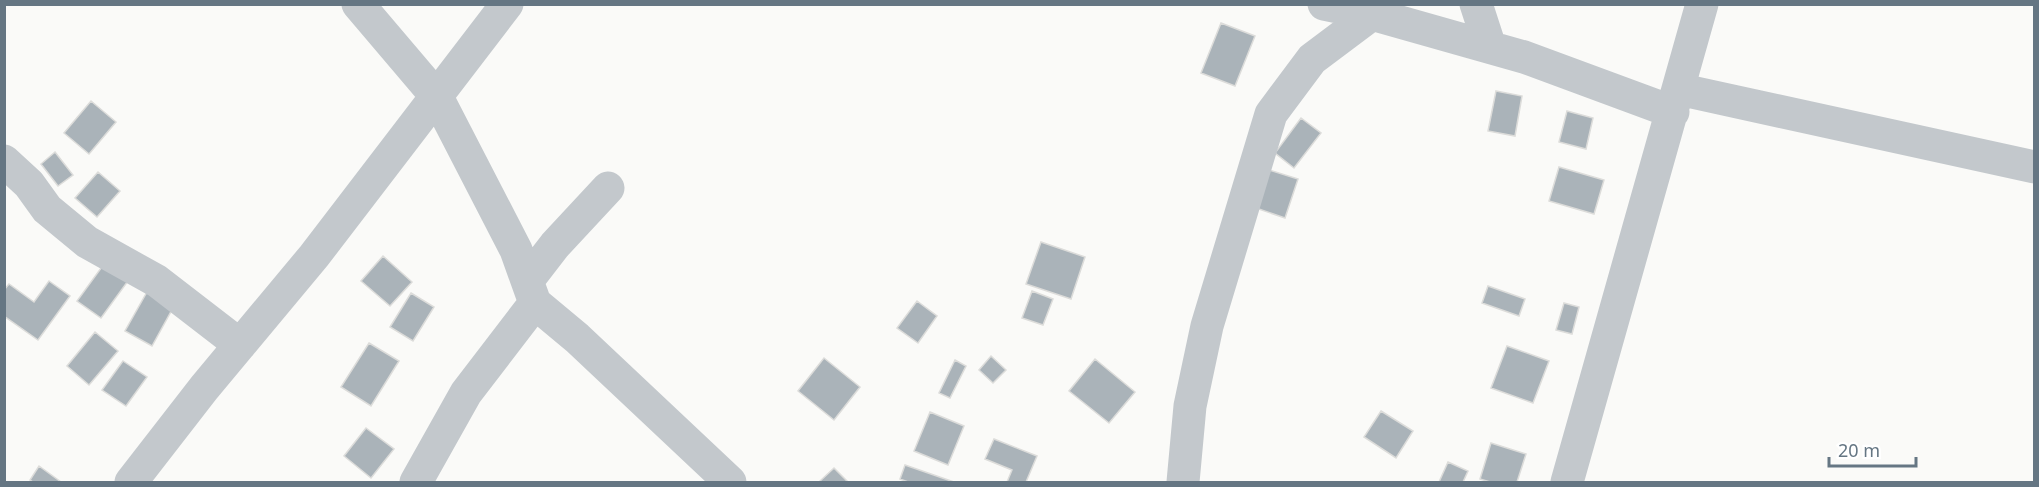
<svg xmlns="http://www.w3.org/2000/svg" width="2039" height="487" font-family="'Noto Sans',sans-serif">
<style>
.building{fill:#aab3b9;stroke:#dcdcda;stroke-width:1.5}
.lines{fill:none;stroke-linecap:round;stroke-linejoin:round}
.minor{stroke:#c3c8cc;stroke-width:33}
</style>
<rect width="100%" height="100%" fill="#fafaf8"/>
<path class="building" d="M1221,23L1255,36L1235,86L1201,73Z
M1496,91L1522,96L1515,136L1488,131Z
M91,101L116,122L89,154L64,133Z
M1567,111L1593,118L1586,149L1559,142Z
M1301,118L1321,133L1294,168L1275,153Z
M55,152L73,175L58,186L41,164Z
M1559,167L1604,180L1594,214L1549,201Z
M1266,169L1298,179L1285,218L1253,207Z
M98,172L120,191L97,217L75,198Z
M1041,242L1085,257L1071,299L1026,284Z
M383,256L412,282L390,306L361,281Z
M104,264L128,281L101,318L77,301Z
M49,281L70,296L38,340L4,316V290L9,284L34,302Z
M1488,286L1525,299L1519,316L1482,303Z
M1032,291L1053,299L1043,325L1022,318Z
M147,292L174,306L152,346L125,331Z
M411,293L434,307L413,341L390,327Z
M917,301L937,316L918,343L897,328Z
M1564,303L1579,307L1572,334L1556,330Z
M95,332L118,351L89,385L67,366Z
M369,343L399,361L371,406L341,387Z
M1507,346L1549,361L1533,403L1491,388Z
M991,356L1006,370L993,383L979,370Z
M824,358L860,387L834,420L798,391Z
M1095,359L1135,392L1109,423L1069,391Z
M955,360L966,366L950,398L939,393Z
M123,361L147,377L126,406L102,390Z
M1381,411L1413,431L1396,458L1364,437Z
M930,412L964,426L948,465L914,451Z
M366,428L394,449L371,478L344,456Z
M994,439L1037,456L1026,482H1007L1012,470L985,459Z
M1491,443L1526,454L1517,482H1490L1480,479Z
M1448,462L1468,471L1463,482H1439Z
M905,465L954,482H908L900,479Z
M39,466L61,482H33L30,480Z
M834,468L848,482H819Z"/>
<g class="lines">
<path class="minor" d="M358,4L437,97L516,250L535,303L577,338L730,482
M1324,4L1372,14L1524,57L1673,112
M1476,4L1490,47
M1678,89L2034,167
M4,161L29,184L47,209L87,242L157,281L240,345
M528,280L555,245L608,188
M131,482L204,388L314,256L507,4
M416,482L466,393L535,303
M1183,482L1190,406L1207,326L1271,114L1312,59L1372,14
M1567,482L1702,4"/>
</g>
<rect width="2039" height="487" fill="none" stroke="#657683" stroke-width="12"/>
<path d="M1829 457v9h87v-9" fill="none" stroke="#657683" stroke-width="3"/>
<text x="1838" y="457" font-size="18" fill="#657683" stroke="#ffffff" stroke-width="4.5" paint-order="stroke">20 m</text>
</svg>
